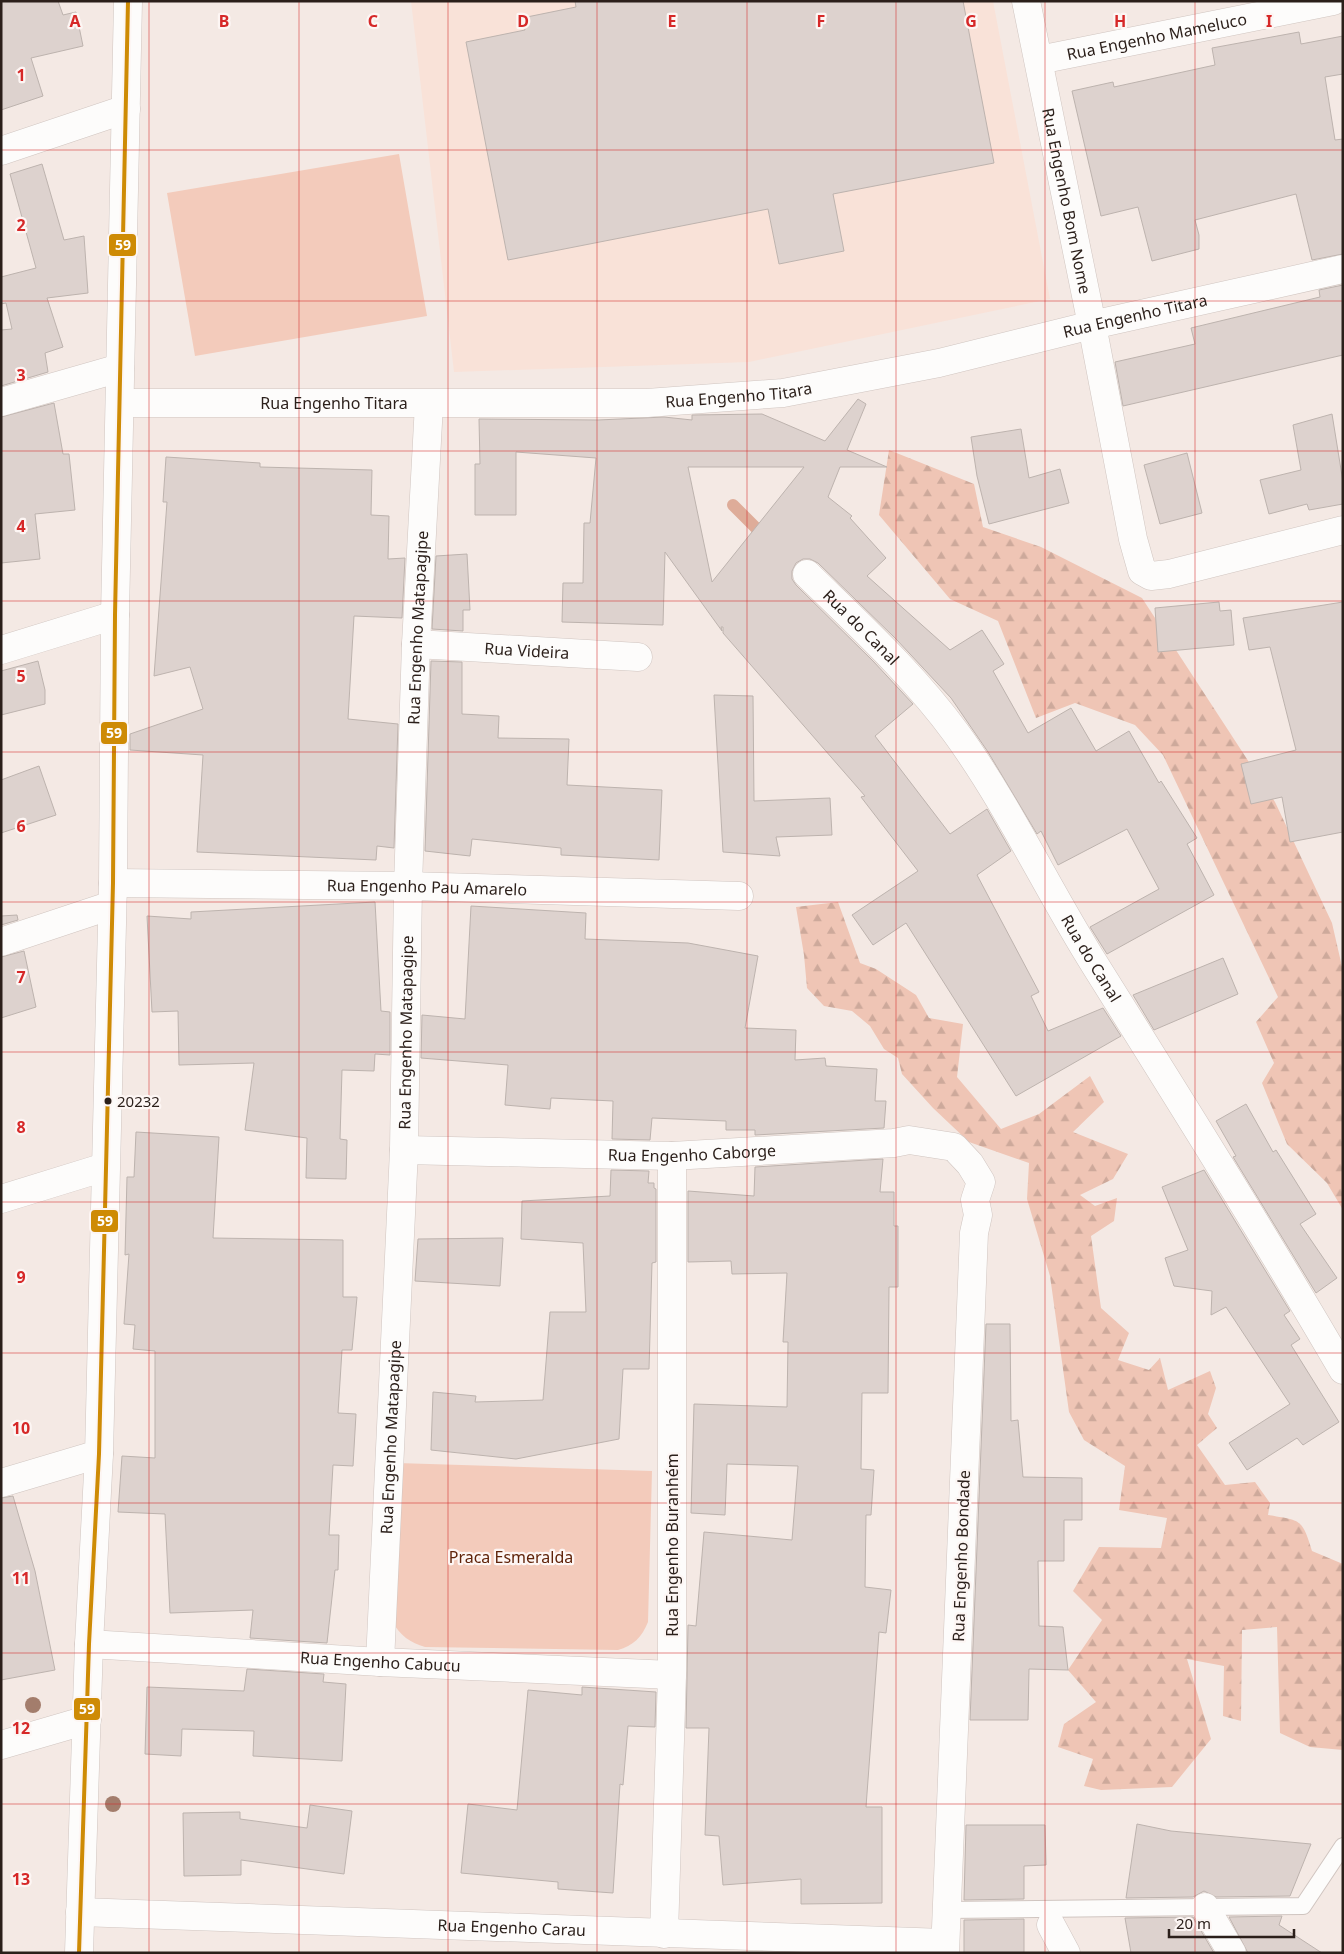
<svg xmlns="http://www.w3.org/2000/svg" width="1344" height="1954" font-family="'Noto Sans',sans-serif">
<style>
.built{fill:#f9e2d8}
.green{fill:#f3cbbb}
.forest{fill:url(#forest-firs)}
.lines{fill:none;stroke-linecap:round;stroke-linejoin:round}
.stream{stroke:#deac99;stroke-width:12}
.building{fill:#ddd2ce;stroke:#bdb3ae;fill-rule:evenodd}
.lane-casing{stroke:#d0c5c0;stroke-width:18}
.street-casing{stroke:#d0c5c0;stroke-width:29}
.secondary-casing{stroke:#d0c5c0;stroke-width:29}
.lane{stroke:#fdfcfb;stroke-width:16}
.street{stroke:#fdfcfb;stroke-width:28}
.secondary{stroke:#fdfcfb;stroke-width:28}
.bus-1-casing{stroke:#fdf6f4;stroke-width:8}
.bus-1{stroke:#ce8b05;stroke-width:4}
.tree{fill:#a37d6c}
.grid{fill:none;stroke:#d62828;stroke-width:1;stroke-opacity:0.55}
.bus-dot{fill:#2b1f1a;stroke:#fdf6f4;stroke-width:2}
.labels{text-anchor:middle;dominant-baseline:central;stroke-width:4.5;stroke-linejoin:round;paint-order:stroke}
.bus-label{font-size:15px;fill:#2b1f1a;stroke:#fdf6f4;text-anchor:start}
.street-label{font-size:16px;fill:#2b1f1a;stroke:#fdf6f4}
.park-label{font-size:16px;fill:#60240a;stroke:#fdf6f4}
.grid-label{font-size:16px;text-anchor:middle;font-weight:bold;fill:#d62828;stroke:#fdf6f4;stroke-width:4.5;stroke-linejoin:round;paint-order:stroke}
.line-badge{stroke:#fdf6f4;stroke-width:2}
.badge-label{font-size:14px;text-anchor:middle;font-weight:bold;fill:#fff}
</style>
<defs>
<pattern id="forest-firs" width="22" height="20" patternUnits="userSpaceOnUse" patternTransform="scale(1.25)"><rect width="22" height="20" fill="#efc5b5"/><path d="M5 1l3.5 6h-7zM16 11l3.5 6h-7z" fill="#cda99b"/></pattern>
</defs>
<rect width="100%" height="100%" fill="#f4e9e4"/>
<path class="built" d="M411,1H993L1050,299L749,362L454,372Z"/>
<path class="green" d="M399,154L427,316L195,356L167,193Z
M397,1463L652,1471L648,1622C642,1637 633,1646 618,1650L425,1647C411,1643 399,1635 393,1622Z"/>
<path class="forest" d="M889,450L974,484L983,527L1041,547L1142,598L1275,802L1332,923L1343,971V1210L1327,1183L1287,1144L1262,1083L1274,1063L1256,1022L1278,997L1163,755L1135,725L1075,703L1036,718L998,621L950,599L879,515Z
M838,902L860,963L876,969L916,995L929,1018L963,1024L957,1077L1001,1129L1039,1114L1090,1076L1104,1102L1073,1132L1128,1154L1113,1179L1080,1195L1095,1206L1117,1198L1114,1221L1091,1236L1101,1308L1129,1333L1118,1360L1149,1370L1160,1358L1168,1390L1210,1371L1216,1388L1208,1414L1217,1428L1197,1445L1225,1485L1255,1482L1270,1503L1268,1515C1301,1521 1302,1518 1312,1551L1343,1564V1750L1310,1747L1280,1733L1277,1627L1242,1630L1241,1721L1223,1716L1224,1666L1187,1659L1211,1739L1172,1787L1101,1790L1084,1786L1093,1759L1058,1747L1064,1724L1096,1702L1068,1670L1102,1620L1073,1591L1099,1547L1161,1548L1167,1518L1119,1510L1125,1466L1084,1440L1069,1412L1050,1276L1027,1199L1029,1163L969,1142L933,1108L902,1074L898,1058L884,1049L870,1026L852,1011L824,1006L807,988L804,955L796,907Z"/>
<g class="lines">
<path class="stream" d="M733,505L767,539"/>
</g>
<path class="building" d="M1,1H58L63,15L76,12L83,46L31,58L43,96L1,110Z
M575,1H963L994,163L833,194L844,251L779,264L768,209L508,260L466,42L525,30L522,18L576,7Z
M1299,32L1301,44L1343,36V74L1325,77L1335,140L1343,139V254L1312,260L1296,194L1195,220L1199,235V249L1152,261L1138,207L1101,216L1072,91L1113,82L1114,87L1215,65L1212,48Z
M42,164L64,240L84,236L88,293L47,298L63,347L45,353L48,372L1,386V330L12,329L6,303L1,304V277L36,268L10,174Z
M1343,285V355L1123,406L1115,362L1195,344L1191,328L1320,297L1319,290Z
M858,399L866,404L847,450L887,467H840L828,497L852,516L850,518L886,558L867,576L950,650L982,630L1004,664L993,671L1028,733L1071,708L1096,751L1129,731L1159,783L1161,781L1197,838L1187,844L1214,895L1107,954L1090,927L1159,889L1127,829L1058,865L1041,831L1037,834L988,752L951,698L896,639L818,563L810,559H803L796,563L792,571V579L796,585L873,661L913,704L875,736L950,834L987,809L1011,851L977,875L1039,992L1031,996L1048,1031L1103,1008L1121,1036L1016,1096L906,923L873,945L852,915L918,871L861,797L865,796L723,633V627H721L722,631L665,552L663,625L562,622L563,583H583L584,523H590L596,458L516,452V515H475V464H480L479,419L598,420L664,417L692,420V415L762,414L825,441ZM688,467H804L712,582Z
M54,403L63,454H69L75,510L35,514L40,559L1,563V417Z
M1332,414L1343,482V504L1309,510L1307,504L1269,514L1260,480L1301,470L1293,425Z
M1021,429L1029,478L1060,469L1069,503L989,524L977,476L971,437Z
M1187,453L1202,513L1160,524L1144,465Z
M166,457L260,463V467L372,470L371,515L389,516L388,559L405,558L402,618L354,616L348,719L398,724L394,848L377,846L376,860L197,852L203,755L130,750V734L203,709L190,667L154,676L167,502H163Z
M467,554L470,610H463V631L432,629L436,556Z
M1219,602L1220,611L1231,610L1234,645L1158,652L1155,608Z
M1343,602V832L1290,842L1282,797L1251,804L1241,764L1296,750L1270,647L1249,650L1243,618Z
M38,661L45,690V704L1,715V671Z
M431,661L462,662V714L499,716L498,738L569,739L567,785L662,790L659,860L561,855V848L472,839L470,856L425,851Z
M714,695L753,696L754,801L830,798L832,835L776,837L780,856L723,852Z
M39,766L56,815L1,833V780Z
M375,902L381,1011L390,1012V1055L375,1054L374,1071L342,1070L340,1139L347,1140L346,1179L306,1178L307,1138L245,1130L254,1063L179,1065L178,1011L152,1012L147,916L191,919V912Z
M471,906L586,913L585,939L688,943L758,956L745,1028L796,1030L795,1060L825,1058L826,1066L877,1069L875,1101H886L884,1128L755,1135V1130H726V1121L652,1118L650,1140L612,1139L613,1101L551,1098L550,1109L505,1105L508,1065L421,1058L422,1015L465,1019Z
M17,915L18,920L1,925V916Z
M24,951L36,1007L1,1018V957Z
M1223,958L1238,994L1154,1030L1133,995Z
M1246,1104L1273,1152L1276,1150L1316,1214L1300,1224L1337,1278L1316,1293L1233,1157L1236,1156L1216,1121Z
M136,1132L219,1137L213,1238L343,1240V1297H357L352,1350H342L338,1413L356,1414L353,1466L333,1465L329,1535H339L338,1570H335L327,1643L250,1638L253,1610L170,1613L165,1514L118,1512L122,1456L155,1458V1351L133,1349L135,1325L124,1324L129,1254L125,1255L127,1177H134Z
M883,1159L880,1192H894V1226H898V1287H889L888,1393H862L861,1469L874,1470L871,1515H866L865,1587L891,1590L886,1633L879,1632L866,1807H882V1903L801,1904V1879L723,1885L719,1836L705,1835L709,1728H686L688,1625L696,1626L704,1532L792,1540L798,1466L727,1464L725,1515L691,1513L694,1404L787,1407L788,1342H783L787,1273L732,1274L731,1261L688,1262V1191L754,1196L755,1167Z
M611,1170L649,1171L648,1183H654V1188L656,1189V1262L652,1263L649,1369H623L619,1439L516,1459L431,1450L433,1392L476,1396L475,1402L543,1400L550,1312H586L583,1243L521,1239L522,1201L610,1196Z
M1204,1170L1290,1311L1284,1315L1300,1339L1291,1345L1339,1422L1303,1445L1297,1438L1247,1470L1229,1443L1290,1404L1226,1307L1211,1315L1212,1291L1174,1286L1165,1258L1188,1250L1162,1187Z
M503,1238L500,1286L415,1281L418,1239Z
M986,1324H1010L1011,1421L1018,1420L1023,1477L1082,1478V1520H1064V1561H1038L1039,1626L1063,1627L1068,1670L1029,1669L1028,1720H970Z
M13,1496L35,1571L55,1670L1,1680V1498Z
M247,1669L324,1674L323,1682L346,1684L342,1761L253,1756L254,1731L182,1729L181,1756L145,1754L147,1687L244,1691Z
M582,1687L656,1692L655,1727L628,1726L623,1785L620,1784L613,1893L558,1889V1882L461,1873L468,1804L517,1810L528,1690L582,1695Z
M310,1805L352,1811L344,1874L241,1860V1875L184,1876L183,1813L240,1812V1819L307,1828Z
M1137,1824L1171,1831L1311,1844L1290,1896L1216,1897L1204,1891L1193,1897L1126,1898Z
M966,1825H1045L1046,1865L1024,1866V1899L964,1900Z
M1282,1916L1279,1925L1322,1953H1248L1229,1917Z
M1193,1917L1214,1953H1131L1125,1918Z
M1024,1919V1953H964V1920Z"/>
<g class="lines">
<g class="lane-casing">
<path id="lane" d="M946,1910L1303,1906L1343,1846"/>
</g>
<g class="street-casing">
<g id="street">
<path id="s1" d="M1026,1L1092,325L1133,539L1142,571L1151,576L1169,574L1343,530"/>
<path id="s2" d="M1039,60L1333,1"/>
<path d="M1,151L126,109"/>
<path d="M1,402L120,368"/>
<path id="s3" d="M120,403H647L783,393L939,363L1092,325L1343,269"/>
<path id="s4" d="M807,574C858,624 913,674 956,733C1009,806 1047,889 1095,965C1179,1099 1263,1233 1343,1370"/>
<path id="s5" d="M416,644L638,657"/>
<path d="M1,650L115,615"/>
<path id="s6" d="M113,883L408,886L739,896"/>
<path d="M1,942L112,905"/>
<path id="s7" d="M404,1150L672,1156L894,1143L909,1140L954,1147L970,1164L981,1182L975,1200L978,1215L974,1233L945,1953"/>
<path d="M1,1199L105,1167"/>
<path id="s8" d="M89,1644L380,1662L672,1675"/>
<path id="s9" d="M380,1662L404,1150L408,886L416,644L429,404"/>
<path d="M1,1745L87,1720"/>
<path d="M1205,1907L1232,1953"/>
<path id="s10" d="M80,1912L944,1943"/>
<path d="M1051,1925L1066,1953"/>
<path d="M664,1934L672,1675V1156"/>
<path d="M79,1953L89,1644L99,1454"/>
</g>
</g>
<g class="secondary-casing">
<path id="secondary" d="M1,1483L99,1454L113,883L115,615L128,1"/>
</g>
<use href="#lane" class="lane"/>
<use href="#street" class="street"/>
<use href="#secondary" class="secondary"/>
<g class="bus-1-casing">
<path id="bus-1" d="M79,1953L89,1644L99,1454L113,883L115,615L128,1"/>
</g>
<use href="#bus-1" class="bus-1"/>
</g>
<g class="tree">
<circle cx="33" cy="1705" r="8"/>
<circle cx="113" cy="1804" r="8"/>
</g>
<path class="grid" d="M149,1V1953M299,1V1953M448,1V1953M597,1V1953M747,1V1953M896,1V1953M1045,1V1953M1195,1V1953M1,150H1343M1,301H1343M1,451H1343M1,601H1343M1,752H1343M1,902H1343M1,1052H1343M1,1202H1343M1,1353H1343M1,1503H1343M1,1653H1343M1,1804H1343"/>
<circle class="bus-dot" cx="108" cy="1101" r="4.5"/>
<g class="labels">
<g class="bus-label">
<text x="117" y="1101">20232</text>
</g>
<g class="street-label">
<text stroke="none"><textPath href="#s2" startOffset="120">Rua Engenho Mameluco</textPath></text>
<text stroke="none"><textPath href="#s1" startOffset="204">Rua Engenho Bom Nome</textPath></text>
<text stroke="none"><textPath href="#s3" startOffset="1024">Rua Engenho Titara</textPath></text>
<text stroke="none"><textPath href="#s3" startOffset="619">Rua Engenho Titara</textPath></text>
<text stroke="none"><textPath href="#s3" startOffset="214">Rua Engenho Titara</textPath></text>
<text stroke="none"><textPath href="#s9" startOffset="1035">Rua Engenho Matapagipe</textPath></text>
<text stroke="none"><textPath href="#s4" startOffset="76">Rua do Canal</textPath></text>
<text stroke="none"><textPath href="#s5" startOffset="111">Rua Videira</textPath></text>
<text stroke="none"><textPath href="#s6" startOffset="314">Rua Engenho Pau Amarelo</textPath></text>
<text stroke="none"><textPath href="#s4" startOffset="481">Rua do Canal</textPath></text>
<text stroke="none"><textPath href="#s9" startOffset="630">Rua Engenho Matapagipe</textPath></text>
<text stroke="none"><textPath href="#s7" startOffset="288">Rua Engenho Caborge</textPath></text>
<text stroke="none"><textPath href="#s9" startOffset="225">Rua Engenho Matapagipe</textPath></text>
<text transform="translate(672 1545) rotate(-90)">Rua Engenho Buranhém</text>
<text transform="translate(961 1556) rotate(-88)">Rua Engenho Bondade</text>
<text stroke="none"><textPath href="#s8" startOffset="292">Rua Engenho Cabucu</textPath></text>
<text stroke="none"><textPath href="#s10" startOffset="432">Rua Engenho Carau</textPath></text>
</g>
<g class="park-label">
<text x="511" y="1557">Praca Esmeralda</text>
</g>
</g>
<g class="grid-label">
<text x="75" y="27">A</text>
<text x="224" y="27">B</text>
<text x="373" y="27">C</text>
<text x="523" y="27">D</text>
<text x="672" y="27">E</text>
<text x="821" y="27">F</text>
<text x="971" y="27">G</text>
<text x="1120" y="27">H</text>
<text x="1269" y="27">I</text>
<text x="21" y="81">1</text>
<text x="21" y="231">2</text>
<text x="21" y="381">3</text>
<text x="21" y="532">4</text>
<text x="21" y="682">5</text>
<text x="21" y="832">6</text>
<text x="21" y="983">7</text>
<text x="21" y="1133">8</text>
<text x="21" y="1283">9</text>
<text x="21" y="1434">10</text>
<text x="21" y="1584">11</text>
<text x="21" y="1734">12</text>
<text x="21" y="1885">13</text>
</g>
<g class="line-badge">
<rect x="108" y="233" width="29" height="24" rx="5" fill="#ce8b05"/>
<rect x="100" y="721" width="28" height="24" rx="5" fill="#ce8b05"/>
<rect x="90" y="1209" width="29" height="24" rx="5" fill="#ce8b05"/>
<rect x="73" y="1697" width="28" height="24" rx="5" fill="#ce8b05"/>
</g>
<g class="badge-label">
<text x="123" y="250">59</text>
<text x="114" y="738">59</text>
<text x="105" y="1226">59</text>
<text x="87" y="1714">59</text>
</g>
<rect width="1344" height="1954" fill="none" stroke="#2b1f1a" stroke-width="5"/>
<path d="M1169 1929v8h125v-8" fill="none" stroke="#2b1f1a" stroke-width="2.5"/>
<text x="1176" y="1929" font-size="15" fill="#2b1f1a" stroke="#fdf6f4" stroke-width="4" paint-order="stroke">20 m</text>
</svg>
